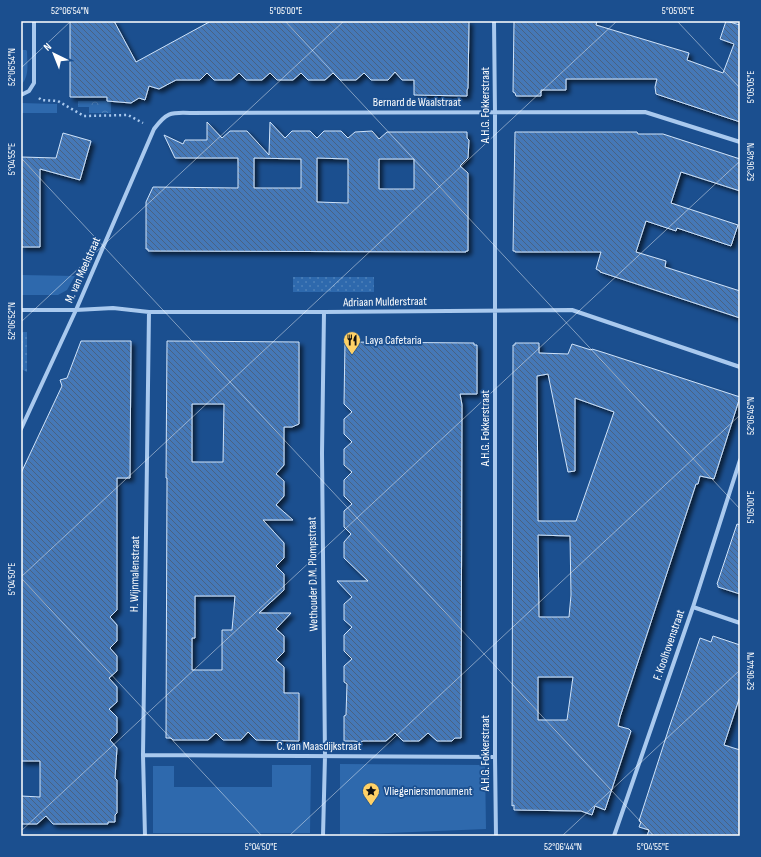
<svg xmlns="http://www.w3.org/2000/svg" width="761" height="857" font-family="'Sofia Sans Condensed',sans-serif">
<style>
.green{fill:#2e69ad}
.forest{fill:url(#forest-crowns)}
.garden{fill:url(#garden-dots)}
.building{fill:url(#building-back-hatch);stroke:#cfe3fa;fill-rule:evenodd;filter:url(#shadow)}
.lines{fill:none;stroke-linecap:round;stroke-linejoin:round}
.path{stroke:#a9c9ee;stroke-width:2.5;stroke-dasharray:2 3;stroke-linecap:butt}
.street{stroke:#a9c9ee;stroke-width:4}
.ticks{fill:none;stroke:#fff;stroke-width:1;stroke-opacity:0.45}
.labels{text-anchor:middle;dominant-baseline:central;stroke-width:3.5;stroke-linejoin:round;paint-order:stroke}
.street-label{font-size:12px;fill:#fff;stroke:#1b4f8f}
.poi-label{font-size:12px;fill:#fff;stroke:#1b4f8f;text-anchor:start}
.neatline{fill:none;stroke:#fff;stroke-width:1.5}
.ticks-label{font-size:10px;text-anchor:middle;fill:#fff}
</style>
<defs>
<pattern id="forest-crowns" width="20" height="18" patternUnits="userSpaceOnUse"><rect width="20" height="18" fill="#2e69ad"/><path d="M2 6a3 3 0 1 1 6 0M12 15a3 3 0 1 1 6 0" fill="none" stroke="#4d80b9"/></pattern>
<pattern id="garden-dots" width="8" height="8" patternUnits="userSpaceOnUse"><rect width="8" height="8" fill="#2e69ad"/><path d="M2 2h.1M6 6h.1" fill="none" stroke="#4d80b9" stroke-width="1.8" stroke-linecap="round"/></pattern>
<pattern id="building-back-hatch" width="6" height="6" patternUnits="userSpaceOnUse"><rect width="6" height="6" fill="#4478b7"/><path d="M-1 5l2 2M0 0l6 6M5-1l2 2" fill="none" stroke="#486282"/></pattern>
<filter id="shadow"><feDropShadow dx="3.5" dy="3.5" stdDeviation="2" flood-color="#0009"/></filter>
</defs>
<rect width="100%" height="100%" fill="#1b4f8f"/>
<path class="green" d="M21,50H26L27,51C27,63 30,76 21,85Z
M21,103L56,104H57V113H21Z
M21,275L75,276L67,290L58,295H21Z
M340,764L485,765L486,829L340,835Z
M272,765H311L310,833H153V766H174V787H272Z"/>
<path class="forest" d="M78,101H111V113H89V107H78Z"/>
<path class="garden" d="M293,277H374V292H293Z
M21,332H27V372L21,369Z"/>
<path class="building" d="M70,21H114L136,62L211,21H469L468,88L467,90V96L414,95V80H402L395,72L388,80H371L364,73L356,80H340L333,73L325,80H308L301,73L293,80H277L270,73L262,80H246L239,73L231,80H214L207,73L200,80H176L159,89L149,86L145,100L139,98L131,103L107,101V97H70Z
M514,21H597L596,25L689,53L687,60L723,73L734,44L720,39L726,21L740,25V122L656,94L655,87L657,79H566V90H541V96H516L515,93L513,92Z
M207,122L222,138L230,131H247L269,155L270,122L285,138L292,131H310L317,138L324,131H341L348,138L355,132L372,131L379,139L387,132H467V138L469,140L468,158L460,166L468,173V251H466V252L148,251V249H146V202L153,187L238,188V158H175L164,135L183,144L185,140H207ZM254,158L301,159V188H254ZM317,158L348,159V203L317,202ZM379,159H414V189H379Z
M515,132H637L638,134H663L740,159V191L681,172L671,203L738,225L731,246L677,228L676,231L646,221L636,252L666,261L665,267L740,291V318L600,272V271L596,269L601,252H515V251H513Z
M63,133L91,141L80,180L40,169V247H21V157L56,158Z
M81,341H131L130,478H117V610L110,617L117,625V641L110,648L117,656V671L109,678L117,687V702L109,709L117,717V733L110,740L117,748L115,778L117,780V813L115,815V822H108V824H53L46,816L37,824H21V796L40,797V761H21V473L62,386L60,380L67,378Z
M167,341L299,342V424L292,427H284V465L276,474L284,481V496L276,505L293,520H263L284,543V558L276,566L284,574V590L259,613H291L276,629L284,636V652L276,660L284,667V693H299V741L256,740L248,732L241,740H223L216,733L208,740H173L171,738H166L167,478H166ZM192,404H224L223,462H192ZM195,596H235L232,630H222V670H192V638H195Z
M345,342L474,343V345H477V394H460L462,405L461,738H455L452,741H437L428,733L419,741H403L395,733L386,741H363L361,742L354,741H344V716L346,715L347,684L344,682V666L352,659L344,651V635L352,627L344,620V604L352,597L337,581H368L344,558V542L351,534L344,527V511L352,504L344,496V480L352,472L344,465V449L352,442L344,434V419L352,412L344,404Z
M515,343H539V353L568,354L572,344L591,350L592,349L605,353L740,397L714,479L700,476L698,484H696L620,717L618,726L629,729L631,731L605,810L595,806L592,815L581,811L514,810V805L512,806L513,345H515ZM548,374L568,472L575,471V398L614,412L576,521H538L537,376ZM538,535L570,536L571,595L569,617H539ZM538,677H573L567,720H538Z
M737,524L740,525V594L718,587V585L717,584Z
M713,636L740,645V696L724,745L740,750V836H647L649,830L639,827L641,822L639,821L669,728L700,638L711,642Z"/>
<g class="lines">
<path class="path" d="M39,98L41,100L58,101L84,116L128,115L143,123"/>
<path class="street" d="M494,21L495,112V757L496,836
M21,95L29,91L34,83V21
M21,310H76L113,308L149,312H324L572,310L740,367
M21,429L76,310L154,129C166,113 170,112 190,113L645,112L740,142
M693,607L740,623
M143,755L495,757
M145,836L143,755L149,312
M323,836L325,756L322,453L324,312
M614,836L693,607L740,460"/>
</g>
<path class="ticks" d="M285,21L740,509M677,21L740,88M21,68L71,21M21,158L654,836M21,322L344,21M21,577L617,21M21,578L262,836M21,831L740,161M289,836L740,415M562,836L740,670"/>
<defs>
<g id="restaurant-pin" transform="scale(0.9)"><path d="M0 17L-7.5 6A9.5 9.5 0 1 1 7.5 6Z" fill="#ffd166" stroke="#1b4f8f"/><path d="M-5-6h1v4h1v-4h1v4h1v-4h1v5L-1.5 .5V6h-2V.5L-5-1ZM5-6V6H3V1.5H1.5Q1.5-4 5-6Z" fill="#111"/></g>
<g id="sight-pin" transform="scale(0.9)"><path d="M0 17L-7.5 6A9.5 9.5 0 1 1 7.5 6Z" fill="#ffd166" stroke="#1b4f8f"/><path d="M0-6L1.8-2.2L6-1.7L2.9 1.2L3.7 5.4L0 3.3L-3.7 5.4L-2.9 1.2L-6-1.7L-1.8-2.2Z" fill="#111"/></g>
</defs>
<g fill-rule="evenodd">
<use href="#restaurant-pin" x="352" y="340"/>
<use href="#sight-pin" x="371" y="791"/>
</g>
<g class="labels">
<g class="street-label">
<text x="417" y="102">Bernard de Waalstraat</text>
<text transform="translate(485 105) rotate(-90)">A.H.G. Fokkerstraat</text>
<text transform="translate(83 270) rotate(-66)">M. van Meelstraat</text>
<text transform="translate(385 302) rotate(-1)">Adriaan Mulderstraat</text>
<text transform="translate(485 428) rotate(-90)">A.H.G. Fokkerstraat</text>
<text transform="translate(135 574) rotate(-89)">H. Wijnmalenstraat</text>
<text transform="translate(313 574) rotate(-91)">Wethouder D.M. Plompstraat</text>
<text transform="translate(669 645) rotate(-71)">F. Koolhovenstraat</text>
<text x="319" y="746">C. van Maasdijkstraat</text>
<text transform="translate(485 753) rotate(-90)">A.H.G. Fokkerstraat</text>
</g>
<g class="poi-label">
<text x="365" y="340">Laya Cafetaria</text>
<text x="384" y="791">Vliegeniersmonument</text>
</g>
</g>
<rect width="761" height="857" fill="none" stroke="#1b4f8f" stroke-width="44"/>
<g transform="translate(54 54) rotate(317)" stroke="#1b4f8f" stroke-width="3" paint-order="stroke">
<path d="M0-3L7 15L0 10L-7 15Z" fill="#ffffff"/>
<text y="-6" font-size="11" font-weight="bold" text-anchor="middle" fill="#ffffff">N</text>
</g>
<rect x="22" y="22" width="717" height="813" class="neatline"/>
<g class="ticks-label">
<text x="70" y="14">52°06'54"N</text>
<text x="286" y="14">5°05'00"E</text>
<text x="678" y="14">5°05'05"E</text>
<text transform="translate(11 67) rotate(-90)" y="4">52°06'54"N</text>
<text transform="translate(750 87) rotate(-90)" y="4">5°05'05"E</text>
<text transform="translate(11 159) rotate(-90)" y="4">5°04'55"E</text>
<text transform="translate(750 162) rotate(-90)" y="4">52°06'48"N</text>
<text transform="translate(11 321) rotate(-90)" y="4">52°06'52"N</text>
<text transform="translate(750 416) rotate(-90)" y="4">52°06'46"N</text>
<text transform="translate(750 507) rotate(-90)" y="4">5°05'00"E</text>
<text transform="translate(11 579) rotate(-90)" y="4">5°04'50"E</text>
<text transform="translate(750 671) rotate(-90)" y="4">52°06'44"N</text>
<text x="261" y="850">5°04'50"E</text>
<text x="563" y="850">52°06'44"N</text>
<text x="653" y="850">5°04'55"E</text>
</g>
</svg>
